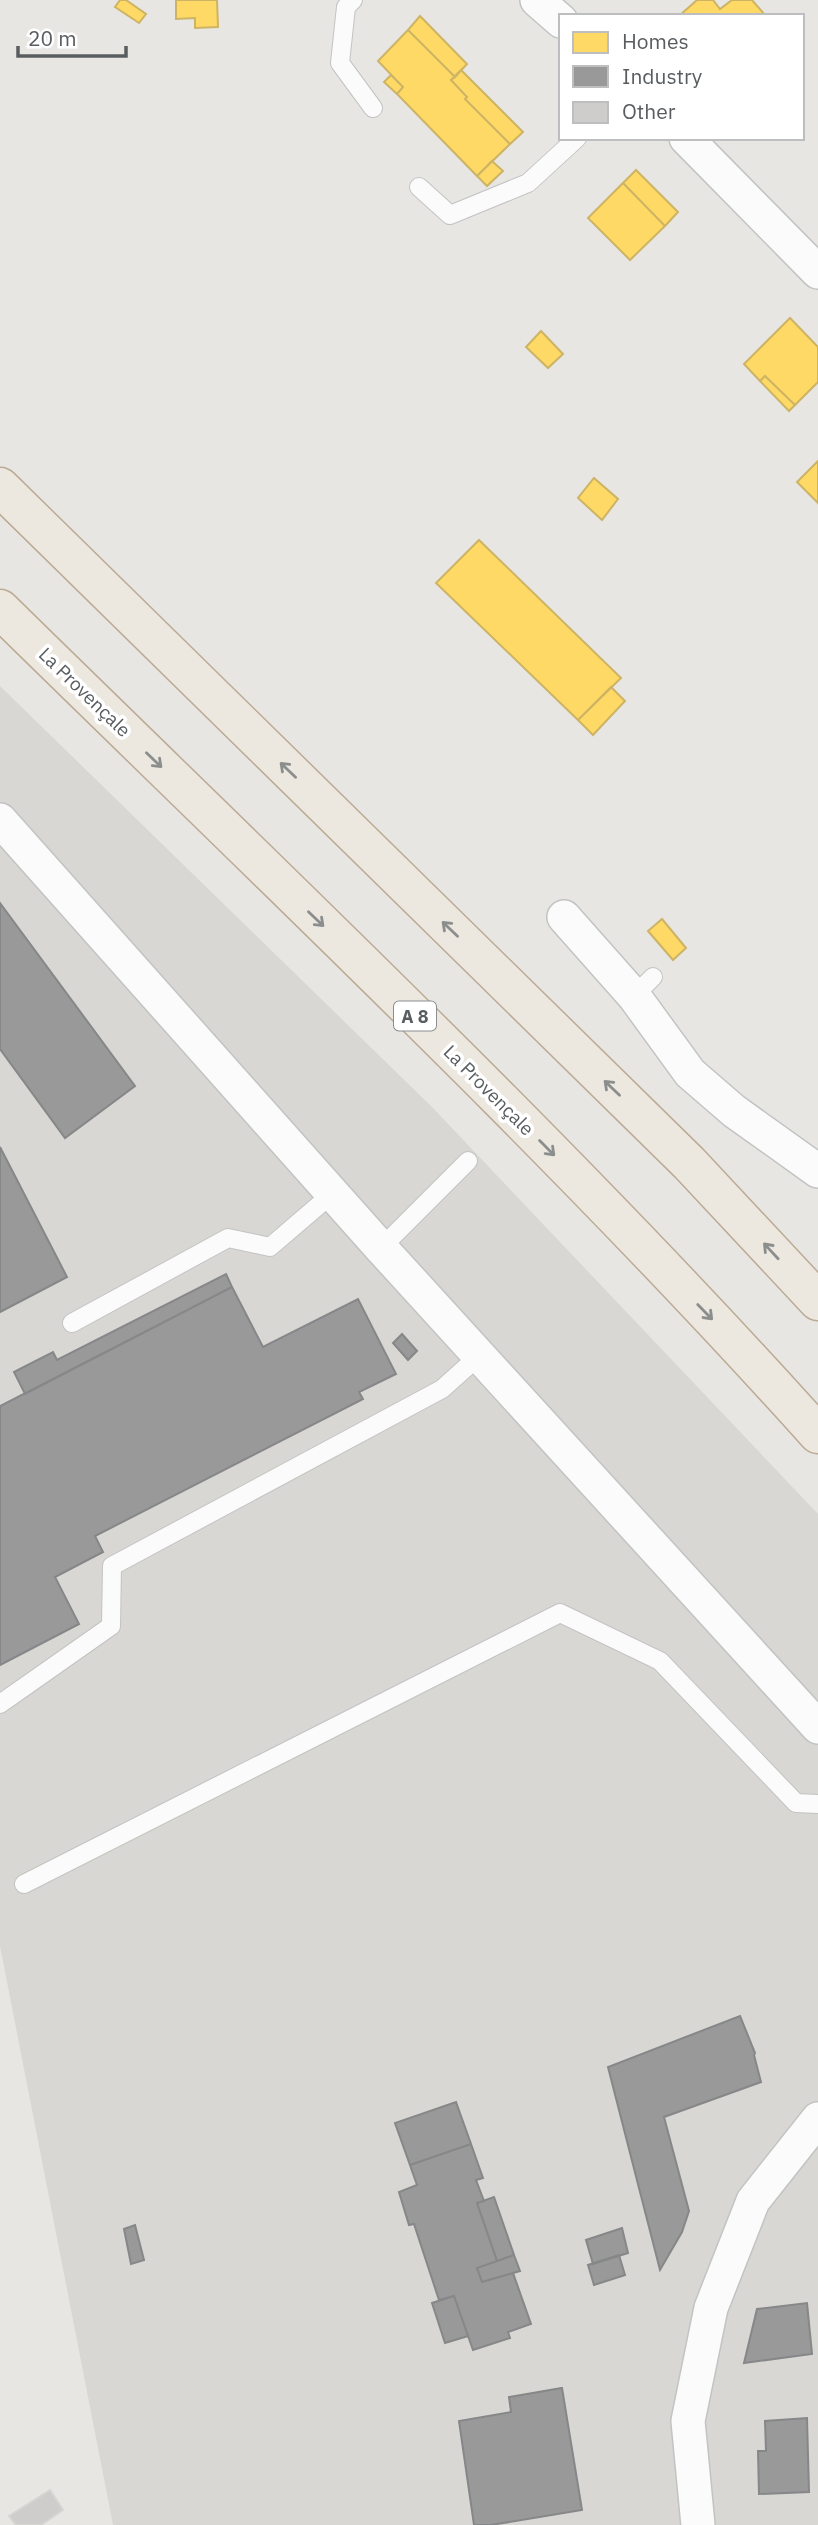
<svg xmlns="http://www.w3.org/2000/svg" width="818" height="2525" font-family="'IBM Plex Sans',sans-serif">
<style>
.industrial{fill:#d9d7d4}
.homes{fill:#ffd966;stroke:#cdb464;stroke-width:2}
.industry{fill:#999;stroke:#868788;stroke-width:2}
.building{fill:#cfcdcc;stroke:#d7d5d2;stroke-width:2}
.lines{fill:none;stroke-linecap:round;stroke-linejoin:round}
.service-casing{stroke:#c2c3c3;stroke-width:20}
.minor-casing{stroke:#c2c3c3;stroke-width:36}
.motorway-casing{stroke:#bbab95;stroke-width:41}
.service{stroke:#fcfbfb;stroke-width:18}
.minor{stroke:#fcfbfb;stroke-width:33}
.motorway{stroke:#ece8e0;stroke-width:38}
.oneway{stroke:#8c8e8d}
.labels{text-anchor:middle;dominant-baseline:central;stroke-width:7;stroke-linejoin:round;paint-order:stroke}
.shield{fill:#fff;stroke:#8b8e90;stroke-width:2}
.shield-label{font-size:18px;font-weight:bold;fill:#595d60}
.street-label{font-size:19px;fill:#595d60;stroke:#fff}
</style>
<rect width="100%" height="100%" fill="#e8e6e3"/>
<path class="industrial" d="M0,686L432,1107L818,1514V2525H113L0,1946Z"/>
<path class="homes" d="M120,0H126L146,14L139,23L115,7Z
M176,0H217L218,27L195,28V18L176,19Z
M697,0H713L720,9L732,0H752L765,15L679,16Z
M420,16L467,64L455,77L408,30Z
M408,30L455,77L451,80L467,97L465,99L510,144L477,176L397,94L403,87L378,61Z
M461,70L523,132L510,144L465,99L467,97L451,80Z
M391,75L403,87L397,94L384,82Z
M492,161L503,171L487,186L477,176Z
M636,170L678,212L665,226L623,183Z
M623,183L665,226L630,260L588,218Z
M790,318L818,347V382L795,405L765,376L760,381L744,364Z
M541,331L563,354L548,368L526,347Z
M765,376L795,405L789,411L760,381Z
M818,461V503L797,482Z
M594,478L618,499L602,520L578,498Z
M479,540L621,678L578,720L436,583Z
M611,687L625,701L593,735L578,720Z
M662,919L686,948L673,960L648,931Z"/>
<path class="industry" d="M0,903L135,1086L65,1138L0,1049Z
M0,1147L67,1277L0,1312Z
M226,1274L232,1287L25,1394L14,1372L53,1352L57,1360Z
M232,1287L263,1347L358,1299L396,1374L359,1392L363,1399L95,1536L103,1552L55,1577L79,1624L0,1665V1406Z
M402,1334L417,1351L408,1360L393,1343Z
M740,2016L755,2053L754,2055L761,2082L664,2117L689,2211L682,2232L660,2270L608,2067Z
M456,2102L471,2144L410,2165L395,2123Z
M471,2144L483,2178L476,2180L484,2201L477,2203L497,2261L477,2268L482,2282L513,2273L531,2324L508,2332L510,2338L473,2350L454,2296L439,2300L414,2224L409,2225L399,2192L417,2185L410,2165Z
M494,2197L514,2255L497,2261L477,2203Z
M135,2225L144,2260L131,2264L124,2229Z
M622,2228L628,2253L593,2264L586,2240Z
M514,2255L520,2271L482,2282L477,2268Z
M619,2255L625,2275L594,2285L588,2265Z
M454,2296L468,2336L445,2343L432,2303Z
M807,2303L812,2354L744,2363L757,2309Z
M562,2388L582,2510L491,2525H474L459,2421L511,2412L509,2397Z
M807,2418L809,2492L759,2494L758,2451H766L765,2421Z"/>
<path class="building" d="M50,2490L63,2510L41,2525H16L9,2516Z"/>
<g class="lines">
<g class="service-casing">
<path id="service" d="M353,0L346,7L340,63L373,108
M419,187L450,215L528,183L577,138
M634,996L653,977
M381,1248L468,1161
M72,1323L228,1238L270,1247L333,1193
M0,1704L111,1626L112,1566L442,1389L480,1355
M24,1884L560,1613L660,1661L796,1803L818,1804"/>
</g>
<g class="minor-casing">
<path id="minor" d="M537,0L561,21
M686,138L818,272
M0,820L381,1248L818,1727
M564,917L634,996L690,1073L734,1111L818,1171
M698,2525L688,2421L711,2308L753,2201L818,2119"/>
</g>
<g class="motorway-casing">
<path id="motorway" d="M0,487L689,1163L818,1301
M0,609C276,880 559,1146 818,1434"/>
</g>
<use href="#service" class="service"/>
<use href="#minor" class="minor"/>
<use href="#motorway" class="motorway"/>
</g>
<defs><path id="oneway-shaft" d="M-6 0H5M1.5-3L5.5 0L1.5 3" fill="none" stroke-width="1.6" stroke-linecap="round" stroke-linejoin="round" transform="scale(1.75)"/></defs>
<g class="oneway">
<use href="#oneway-shaft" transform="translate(154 760) rotate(44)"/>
<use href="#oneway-shaft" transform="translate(288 770) rotate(-136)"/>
<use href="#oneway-shaft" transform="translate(316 919) rotate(44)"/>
<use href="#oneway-shaft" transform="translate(450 929) rotate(-136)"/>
<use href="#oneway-shaft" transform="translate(612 1088) rotate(-136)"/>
<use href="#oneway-shaft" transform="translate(547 1148) rotate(45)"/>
<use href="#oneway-shaft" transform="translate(771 1251) rotate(-133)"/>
<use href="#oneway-shaft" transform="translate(705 1312) rotate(46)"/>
</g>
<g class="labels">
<rect class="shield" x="394" y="1001.5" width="42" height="29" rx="5"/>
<g class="shield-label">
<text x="415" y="1016">A 8</text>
</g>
<g class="street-label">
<text transform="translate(85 692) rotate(44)">La Provençale</text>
<text transform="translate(489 1090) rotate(45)">La Provençale</text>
</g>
</g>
<rect x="559" y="14" width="245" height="126" fill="#ffffff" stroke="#bdbebf" stroke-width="2"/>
<rect x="573" y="32" width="35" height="21" fill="#ffd966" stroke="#bdbebf" stroke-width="2"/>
<text x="622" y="49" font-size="21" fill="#595d60">Homes</text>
<rect x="573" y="66" width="35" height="21" fill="#999999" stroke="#bdbebf" stroke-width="2"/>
<text x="622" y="84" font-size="21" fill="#595d60">Industry</text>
<rect x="573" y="102" width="35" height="21" fill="#cfcdcc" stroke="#bdbebf" stroke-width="2"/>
<text x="622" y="119" font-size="21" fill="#595d60">Other</text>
<path d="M18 46v10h108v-10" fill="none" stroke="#595d60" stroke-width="3.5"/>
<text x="28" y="46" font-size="21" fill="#595d60" stroke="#ffffff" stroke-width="5" paint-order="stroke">20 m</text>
</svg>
